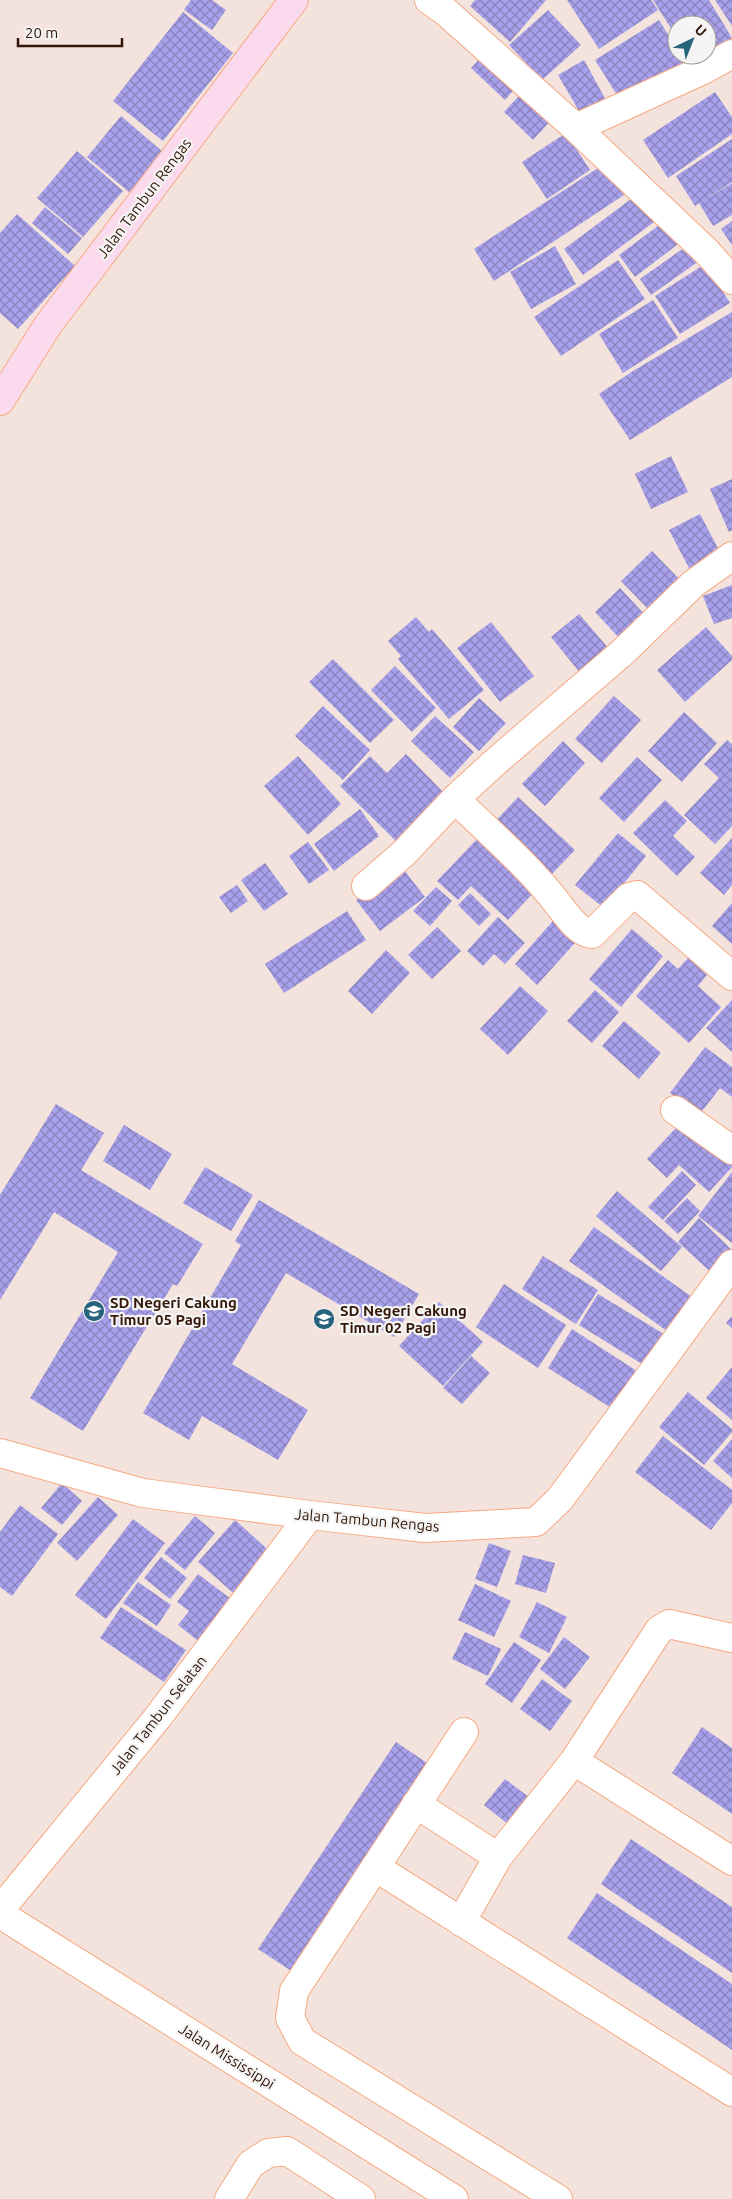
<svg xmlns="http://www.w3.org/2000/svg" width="732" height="2199" font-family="Ubuntu,sans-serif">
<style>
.building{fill:url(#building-cross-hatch)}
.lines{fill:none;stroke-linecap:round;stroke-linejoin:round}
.street-casing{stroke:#f6a982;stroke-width:30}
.secondary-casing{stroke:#f6a982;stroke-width:30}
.street{stroke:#fff;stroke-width:28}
.secondary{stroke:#fcdaed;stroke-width:28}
.labels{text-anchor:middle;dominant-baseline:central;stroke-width:4.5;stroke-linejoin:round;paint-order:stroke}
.street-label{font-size:15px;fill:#331607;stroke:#f4f4f4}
.poi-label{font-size:15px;font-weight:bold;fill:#331607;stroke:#f4f4f4;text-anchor:start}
</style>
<defs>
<pattern id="building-cross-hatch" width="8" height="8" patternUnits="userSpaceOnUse" patternTransform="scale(1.25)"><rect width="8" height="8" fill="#a7a1eb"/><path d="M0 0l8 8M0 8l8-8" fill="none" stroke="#8982bc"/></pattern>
</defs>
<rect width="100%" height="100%" fill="#f4e3dc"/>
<path class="building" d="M191,0H212L226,10L212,30L184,10Z
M475,0H546L510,42L470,6Z
M567,0H651L658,10L599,49Z
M653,0H709L732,38L707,54V25H677V38Z
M715,0H732V26Z
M548,10L581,45L542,80L509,45Z
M183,12L233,53L163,141L113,101Z
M659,20L677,49V55H681L686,63L622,103L595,60Z
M486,52L520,83L505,100L471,68Z
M687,55H705L692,63Z
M584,60L607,102L582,116L558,75Z
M526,88L555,116L533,140L504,112Z
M715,92L732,117V134L668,178L643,140Z
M121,116L163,152L129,192L87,157Z
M566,133L590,170L547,199L522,162Z
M732,139V182L703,201L732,183V215L713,226L699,203L695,206L676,176Z
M77,151L123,191L83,237L37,198Z
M604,164L624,195L494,281L474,249Z
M635,196L654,222L583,275L564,249Z
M45,207L82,238L68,254L32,223Z
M17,214L75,266L18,329L0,313V233Z
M666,220L682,241L635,277L619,255Z
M732,221V245L721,229Z
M688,245L699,261L651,295L640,279Z
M555,246L576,284L531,309L510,272Z
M618,260L645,299L561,356L534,317Z
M705,264L730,303L680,334L655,296Z
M653,300L678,338L623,373L599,334Z
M732,312V377L630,440L599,394L633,371Z
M671,456L688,492L651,509L635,474Z
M732,479V530L729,532L710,489Z
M700,514L722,556L691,572L669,530Z
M652,551L683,583L652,613L621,581Z
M732,585V618L714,624L703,596Z
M620,588L647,617L622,641L595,612Z
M579,614L610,650L581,674L551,637Z
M416,617L429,632L432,629L484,690L449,719L398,659L401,656L388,641Z
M491,622L534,676L500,702L457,648Z
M706,627L732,656V660L685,702L657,670Z
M333,659L394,720L370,743L309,682Z
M395,666L436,708L412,732L371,690Z
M614,696L641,720L602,763L575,739Z
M479,698L506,723L479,751L453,727Z
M323,706L370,750L343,780L295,736Z
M684,712L717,743L682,782L648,751Z
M435,716L474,752L450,778L411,741Z
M727,740L732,744V826L715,844L684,815L719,778L704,764Z
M563,741L585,763L545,806L522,784Z
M406,754L448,797L400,845L340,786L370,756L387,773Z
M298,756L341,804L308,835L264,786Z
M637,757L662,780L624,822L599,798Z
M518,797L575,850L549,877L492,825Z
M665,800L687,821L673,836L695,857L677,876L633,833Z
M360,809L379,836L334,871L314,844Z
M618,833L646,856L604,908L575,885Z
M479,837L536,890L508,920L471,886L458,900L437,881Z
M732,838V885L724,895L700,873Z
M308,842L329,870L309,884L289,856Z
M265,863L288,894L264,911L241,880Z
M401,866L425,897L380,931L356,900Z
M237,885L248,901L231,913L219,897Z
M436,887L452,901L430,926L413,911Z
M470,893L491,914L479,926L458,905Z
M732,903V944L712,926Z
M347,911L366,940L284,993L265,964Z
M559,914L582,935L537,985L515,964Z
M498,917L525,943L505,964L494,954L483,966L467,951Z
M437,927L461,951L432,979L408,955Z
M632,929L663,956L621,1007L589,979Z
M386,950L410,973L372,1014L348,991Z
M688,958L707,975L698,986L721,1007L689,1043L636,996L668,960L678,969Z
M520,986L548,1011L508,1055L480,1029Z
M595,990L619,1012L592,1043L567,1021Z
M732,1000V1052L706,1028Z
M624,1021L661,1053L639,1079L602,1046Z
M705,1047L732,1067V1097L720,1088L699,1115L670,1093Z
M56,1104L104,1133L81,1170L203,1244L177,1286L173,1284L83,1431L30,1398L118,1252L54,1212L0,1300V1195Z
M685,1118L732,1161V1167L709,1192L679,1165L667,1178L647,1159Z
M124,1125L172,1154L150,1190L103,1161Z
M205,1167L253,1195L231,1231L183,1203Z
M682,1171L696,1185L663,1220L648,1207Z
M732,1172V1243L698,1216Z
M617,1191L682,1247L661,1271L596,1216Z
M687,1198L700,1211L678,1234L664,1221Z
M259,1200L419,1294L394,1337L286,1273L232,1364L308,1410L278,1460L202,1416L189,1440L143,1413L241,1245L235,1241Z
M699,1218L732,1250V1257L715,1276L678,1242Z
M594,1227L699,1302L674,1336L569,1261Z
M543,1256L598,1290L576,1324L522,1289Z
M504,1284L566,1325L538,1368L476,1327Z
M598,1294L669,1337L650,1369L579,1325Z
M439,1302L483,1342L443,1386L399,1346Z
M732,1316V1328L726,1323Z
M572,1329L640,1373L616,1411L548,1368Z
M471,1356L490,1373L462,1404L443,1388Z
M732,1367V1420L706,1398Z
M688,1392L732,1429V1432L704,1465L659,1427Z
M663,1436L732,1490V1503L711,1530L635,1472Z
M732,1439V1478L713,1461Z
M62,1483L82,1501L62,1525L41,1508Z
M98,1497L118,1515L77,1561L57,1543Z
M20,1505L58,1534L12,1596L0,1587V1532Z
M195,1516L215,1533L185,1570L164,1553Z
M133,1519L165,1543L106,1619L75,1595Z
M235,1520L275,1556L238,1597L198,1562Z
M489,1543L511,1551L497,1587L475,1579Z
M523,1555L555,1563L546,1593L515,1584Z
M161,1557L187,1578L170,1599L144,1578Z
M198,1574L235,1602L202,1644L178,1625L189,1611L177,1602Z
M138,1582L171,1605L157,1626L123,1603Z
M475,1584L511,1601L494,1637L458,1620Z
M537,1602L567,1617L549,1653L519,1637Z
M121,1607L186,1650L164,1682L100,1638Z
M465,1632L501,1649L488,1676L452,1659Z
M564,1637L590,1657L565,1689L540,1669Z
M514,1642L541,1660L512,1703L485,1684Z
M542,1679L572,1701L550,1731L520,1709Z
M702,1727L732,1748V1814L672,1773Z
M396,1742L433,1767L296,1974L258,1949Z
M505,1779L530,1798L509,1825L484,1805Z
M631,1839L732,1907V1973L601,1884Z
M597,1893L732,1984V2050L567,1938Z"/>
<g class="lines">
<g class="street-casing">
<path id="street" d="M429,0L446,12L576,128L707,252L732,280
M576,128L705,69L732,54
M455,799C490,833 529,866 558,904C566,914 578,933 592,934L629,897L637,895L732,976
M366,886L404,853L455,799L493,764L624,651L693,584L732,556
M675,1110L732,1150
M0,1453L143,1493L310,1515L425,1528L536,1522L560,1499L732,1264
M464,1732L294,1991L290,2018L302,2041L558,2199
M574,1761L732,1861
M416,1804L498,1857
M375,1867L732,2092
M0,1910L158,1717L310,1515
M0,1914L454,2199
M461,1922L498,1857L574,1761L659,1630L669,1624L732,1638
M229,2199L251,2164L268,2153L287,2151L361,2199"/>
</g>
<g class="secondary-casing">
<path id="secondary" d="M0,401L48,325L294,0"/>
</g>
<use href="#street" class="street"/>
<use href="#secondary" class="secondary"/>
</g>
<defs>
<g id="school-disc" transform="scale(1.125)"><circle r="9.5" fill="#27637b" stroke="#f4f4f4"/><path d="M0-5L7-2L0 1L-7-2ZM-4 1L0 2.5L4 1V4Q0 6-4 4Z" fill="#fff"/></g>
</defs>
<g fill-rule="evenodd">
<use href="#school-disc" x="94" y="1311"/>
<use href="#school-disc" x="324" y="1319"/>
</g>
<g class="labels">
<g class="street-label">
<text transform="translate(144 198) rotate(-53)">Jalan Tambun Rengas</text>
<text transform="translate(367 1520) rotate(5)">Jalan Tambun Rengas</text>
<text transform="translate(158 1715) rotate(-52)">Jalan Tambun Selatan</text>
<text transform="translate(227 2056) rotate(32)">Jalan Mississippi</text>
</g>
<g class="poi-label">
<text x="110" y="1302">SD Negeri Cakung<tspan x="110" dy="17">Timur 05 Pagi</tspan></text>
<text x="340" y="1310">SD Negeri Cakung<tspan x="340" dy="17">Timur 02 Pagi</tspan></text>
</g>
</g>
<g transform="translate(692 40) rotate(43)"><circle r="24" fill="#f4f4f4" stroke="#a79b95"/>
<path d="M0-4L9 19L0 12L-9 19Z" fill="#27637b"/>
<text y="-8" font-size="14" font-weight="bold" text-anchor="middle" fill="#331607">U</text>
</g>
<path d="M18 38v8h104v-8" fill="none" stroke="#331607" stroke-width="2.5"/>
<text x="25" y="38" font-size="15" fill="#331607" stroke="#f4f4f4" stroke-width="4" paint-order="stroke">20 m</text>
</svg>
